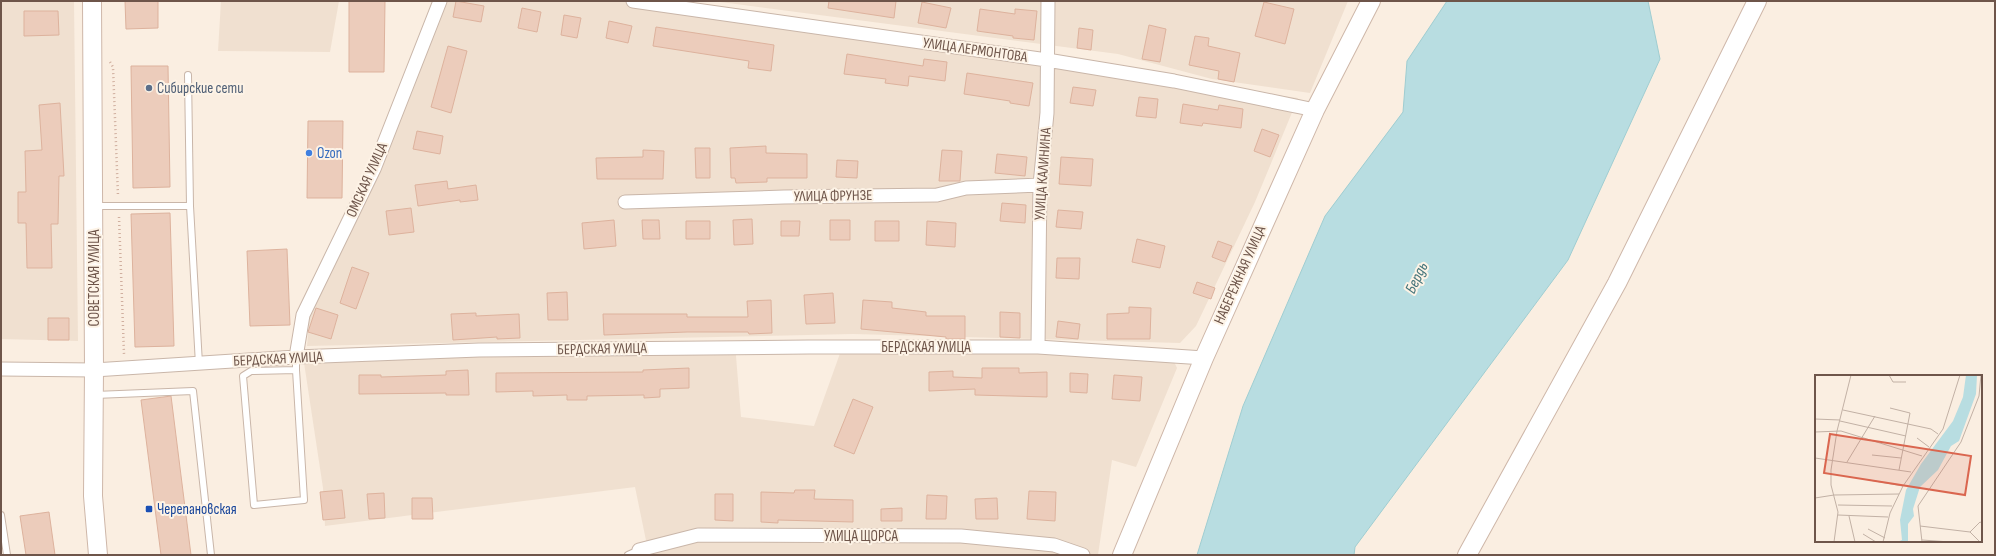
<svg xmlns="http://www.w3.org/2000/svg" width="1996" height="556" font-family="'Sofia Sans Condensed',sans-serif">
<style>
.residential{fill:#f0e0d0}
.water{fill:#b8dde1;stroke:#9fcdd1}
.building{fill:#ecccbb;stroke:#ddb29d}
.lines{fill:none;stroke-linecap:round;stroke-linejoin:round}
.lane-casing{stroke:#c9b6a9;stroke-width:8}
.street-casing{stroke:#c9b6a9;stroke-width:15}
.secondary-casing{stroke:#ceb7a9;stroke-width:20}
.path{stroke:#d0af9f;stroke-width:2.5;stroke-dasharray:1 3;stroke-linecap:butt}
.lane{stroke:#fff;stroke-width:6}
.street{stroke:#fff;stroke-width:13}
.secondary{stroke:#fff;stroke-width:18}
.service-dot{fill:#5c6f8a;stroke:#fdf3e6;stroke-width:1.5}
.shop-dot{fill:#3f7fe0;stroke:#fdf3e6;stroke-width:1.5}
.transit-dot{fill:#1a4fb4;stroke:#fdf3e6;stroke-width:1.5}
.labels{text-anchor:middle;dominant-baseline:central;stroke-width:4;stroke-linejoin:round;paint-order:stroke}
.street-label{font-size:15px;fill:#6e554a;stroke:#fdf3e6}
.service-label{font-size:15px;fill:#4e5e75;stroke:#fdf3e6;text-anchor:start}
.shop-label{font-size:15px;fill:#366cbe;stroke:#fdf3e6;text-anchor:start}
.transit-label{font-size:15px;fill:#164399;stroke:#fdf3e6;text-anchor:start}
.water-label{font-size:16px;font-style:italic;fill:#437379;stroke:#fdf3e6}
.inset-road{fill:none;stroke:#c2b1a5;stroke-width:1}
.view{fill:#da664f;fill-opacity:0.15;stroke:#da664f;stroke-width:2}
.inset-edge{fill:none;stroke:#6e554a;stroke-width:2}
</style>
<rect width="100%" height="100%" fill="#faeee1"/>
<path class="residential" d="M1,1H74L78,341L1,339Z
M221,1H339L330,52L218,51Z
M446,1H654L1174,81L1298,98L1255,202L1196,326L1180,343L853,334L307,346L310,310Z
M713,1H1348L1310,93L1212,79L1118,54Z
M735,344L741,417L814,426L843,345L1169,351L1177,368L1136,467L1112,460L1098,555H649L635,487L325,526L323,488L303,356Z"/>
<path class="water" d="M1447,1H1648L1660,59L1568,260L1355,547L1354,555H1197L1243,406L1325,216L1403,112L1407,61Z"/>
<path class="building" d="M125,1H158V28L126,29Z
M349,1H385L384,72H349Z
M456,1L484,6L481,22L453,17Z
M829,1H896L894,18L828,8Z
M922,2L951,8L946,28L918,23Z
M1264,2L1294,9L1285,44L1255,36Z
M522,8L541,12L537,32L518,28Z
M980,9L1015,14V9L1037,11L1034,40L1013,38V36L977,31Z
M24,11H58L59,35L24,36Z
M564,15L581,18L577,38L561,35Z
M609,21L632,26L628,43L606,38Z
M1149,25L1166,29L1160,62L1142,59Z
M656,27L774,45L771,71L748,68L749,61L653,46Z
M1079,28L1093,30L1091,50L1077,48Z
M1195,36L1209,38L1208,46L1240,53L1234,82L1218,79L1219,71L1189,65Z
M448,46L467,51L451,113L431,107Z
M847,54L923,66L924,59L947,62L945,81L909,76L908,86L885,83L886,79L844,74Z
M131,66H168L170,187L133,188Z
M967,73L1033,83L1029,106L1010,103V101L964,94Z
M1073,87L1096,90L1093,106L1070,103Z
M1139,97L1158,99L1156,118L1136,116Z
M60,103L64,176H59L58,224H51L52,268H27L26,223H18V192H26L25,151L42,150L39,105Z
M1183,104L1218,110L1219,105L1243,109L1241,128L1203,123L1202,126L1180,123Z
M308,121H343L342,198H307Z
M1262,129L1279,135L1270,157L1254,151Z
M417,131L443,136L440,154L413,149Z
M766,146V153L807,154V178H767V182L736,183L735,178H731L730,148Z
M695,148H710V178H696Z
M643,150L664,151L663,179H597L596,158L643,157Z
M942,150L962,151L960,181H939Z
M997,154L1027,157L1025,176L995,173Z
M1061,157L1093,159L1091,186L1059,184Z
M837,160L858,161L857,178L836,177Z
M447,181L448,189L476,185L478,200L460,202V200L418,206L415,185Z
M1002,203L1026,205L1025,223L1000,221Z
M411,208L414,232L389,235L386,211Z
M1058,210L1083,212L1081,229L1056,227Z
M170,213L174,346L135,347L131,214Z
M752,219L753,244L734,245L733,220Z
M614,220L616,246L584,249L582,223Z
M642,220H659L660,239H643Z
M830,220H850V240H830Z
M686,221H710V239H686Z
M781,221H800L799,236H781Z
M875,221H899V241H875Z
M927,221L956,223L955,247L926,245Z
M1137,239L1165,246L1160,268L1132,262Z
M1218,241L1232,246L1225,262L1212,257Z
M287,249L290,325L250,326L247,251Z
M1057,258H1080L1079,279L1056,278Z
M352,267L369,273L356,309L340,303Z
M1197,282L1215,288L1211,299L1193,293Z
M567,292L568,320H548L547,293Z
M833,293L835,323L806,324L804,295Z
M771,300L772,333L749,334L748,332H687L604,335L603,314H687V317H748L747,301Z
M863,300L892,302V308L926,312V316H965V339H946V337L861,329Z
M1129,307L1151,308L1150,339H1107V314L1129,313Z
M316,308L338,315L331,339L308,332Z
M1000,312L1020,313V338L1000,337Z
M476,313V316L519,314L520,338L497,339V337L453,340L451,314Z
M48,318H69V340H48Z
M1058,321L1080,324L1078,339L1056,337Z
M689,368V388L660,389V397L644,398V395L587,396V400H567V395L533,396V391L496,392V373L643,372V370Z
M982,368H1019V373L1047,372V397L975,395V389L929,391V372L953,371V377L982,378Z
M468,370L469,395H446V393L359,394V375H381V377L446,375V371Z
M1070,373L1088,374L1087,393L1070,392Z
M1114,375L1142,377L1140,401L1112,399Z
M171,396L191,555H161L141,400Z
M853,399L873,407L854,454L834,446Z
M342,490L345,518L323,520L320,492Z
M795,490H815L814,499L853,500V522L778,520V523L761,522V492L794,493Z
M1029,491L1056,492L1055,521L1027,519Z
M384,493L385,518L369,519L367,494Z
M715,494H733V521L715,520Z
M927,495L947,496L946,519H926Z
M412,498H432L433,519H412Z
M997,498L998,519H976L975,499Z
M902,508V521H881V509Z
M49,512L55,555H26L20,516Z"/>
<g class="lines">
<g class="lane-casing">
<path id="lane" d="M188,75L190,206
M95,206H190L199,364
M296,357V370L304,500L254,505L243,376L251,371L296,370
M95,395L193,391L211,555
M1,515L7,555
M628,555L639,550"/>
</g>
<g class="street-casing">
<path id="street" d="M633,1L1047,60L1174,81L1315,110
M625,202L784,197L937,195L966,188L1040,185
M1038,347L1040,185L1047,113L1048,1
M296,357L303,315L374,169L440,1
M1,369L94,370L296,357L479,350L809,347H1038L1204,358
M639,550L698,535L961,536L1054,545L1083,555"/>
</g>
<g class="secondary-casing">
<path id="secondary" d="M92,1L94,370L93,496L98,555
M1122,555L1204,358L1315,110L1371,1
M1467,555L1617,283L1757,1"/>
</g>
<path class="path" d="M110,62L113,67L118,196
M119,217L124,354"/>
<use href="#lane" class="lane"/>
<use href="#street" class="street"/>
<use href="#secondary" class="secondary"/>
</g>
<circle class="service-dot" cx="149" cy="88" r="4"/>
<circle class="shop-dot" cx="309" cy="153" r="4"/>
<rect class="transit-dot" x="145" y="505" width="8" height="8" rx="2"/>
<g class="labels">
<g class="street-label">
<text transform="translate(975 50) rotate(8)">УЛИЦА ЛЕРМОНТОВА</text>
<text transform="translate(1043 174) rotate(-86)">УЛИЦА КАЛИНИНА</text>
<text transform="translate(367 180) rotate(-66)">ОМСКАЯ УЛИЦА</text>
<text transform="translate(833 196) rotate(-1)">УЛИЦА ФРУНЗЕ</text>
<text transform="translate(1240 275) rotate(-66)">НАБЕРЕЖНАЯ УЛИЦА</text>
<text transform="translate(94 278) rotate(-90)">СОВЕТСКАЯ УЛИЦА</text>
<text x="926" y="347">БЕРДСКАЯ УЛИЦА</text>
<text transform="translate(602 349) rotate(-1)">БЕРДСКАЯ УЛИЦА</text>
<text transform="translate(278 359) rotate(-3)">БЕРДСКАЯ УЛИЦА</text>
<text x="861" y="536">УЛИЦА ЩОРСА</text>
</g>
<g class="service-label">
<text x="157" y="88">Сибирские сети</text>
</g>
<g class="shop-label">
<text x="317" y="153">Ozon</text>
</g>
<g class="transit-label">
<text x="157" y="509">Черепановская</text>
</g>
<g class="water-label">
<text transform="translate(1417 278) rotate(-64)">Бердь</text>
</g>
</g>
<g transform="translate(1815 375)">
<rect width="167" height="167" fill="#faeee1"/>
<path d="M151,0H162L161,19L144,66L136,71L123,95L105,112L98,134L99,141L93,149V167H82L87,165L85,145L91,115L106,89L138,46L148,22Z" fill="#b8dde1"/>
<path class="inset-road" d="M74,0L78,7H91M75,33L95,38L84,95M28,35L116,54L123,59M0,44L25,45M25,46L91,61M0,57L26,56L107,81M102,63L114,72M57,80L86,83M0,83L96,97M32,87L60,41M54,105L88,111M0,123L19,120L84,119M167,128V146M23,130L77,131M23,140L73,142M34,141L40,167M105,151L155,157L165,167M53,154L70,163M155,157L165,147L167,148M48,159L61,167M107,165L135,167M19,167L23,137L16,110V95L22,56L36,0M68,167L75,138L88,111L128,54L145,0M107,167L103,131L146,67L164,21L166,0"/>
<path class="view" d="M15,59L156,81L150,120L9,98Z"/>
<rect width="167" height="167" class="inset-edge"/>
</g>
<rect width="1996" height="556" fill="none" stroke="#6e554a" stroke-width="4"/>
</svg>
